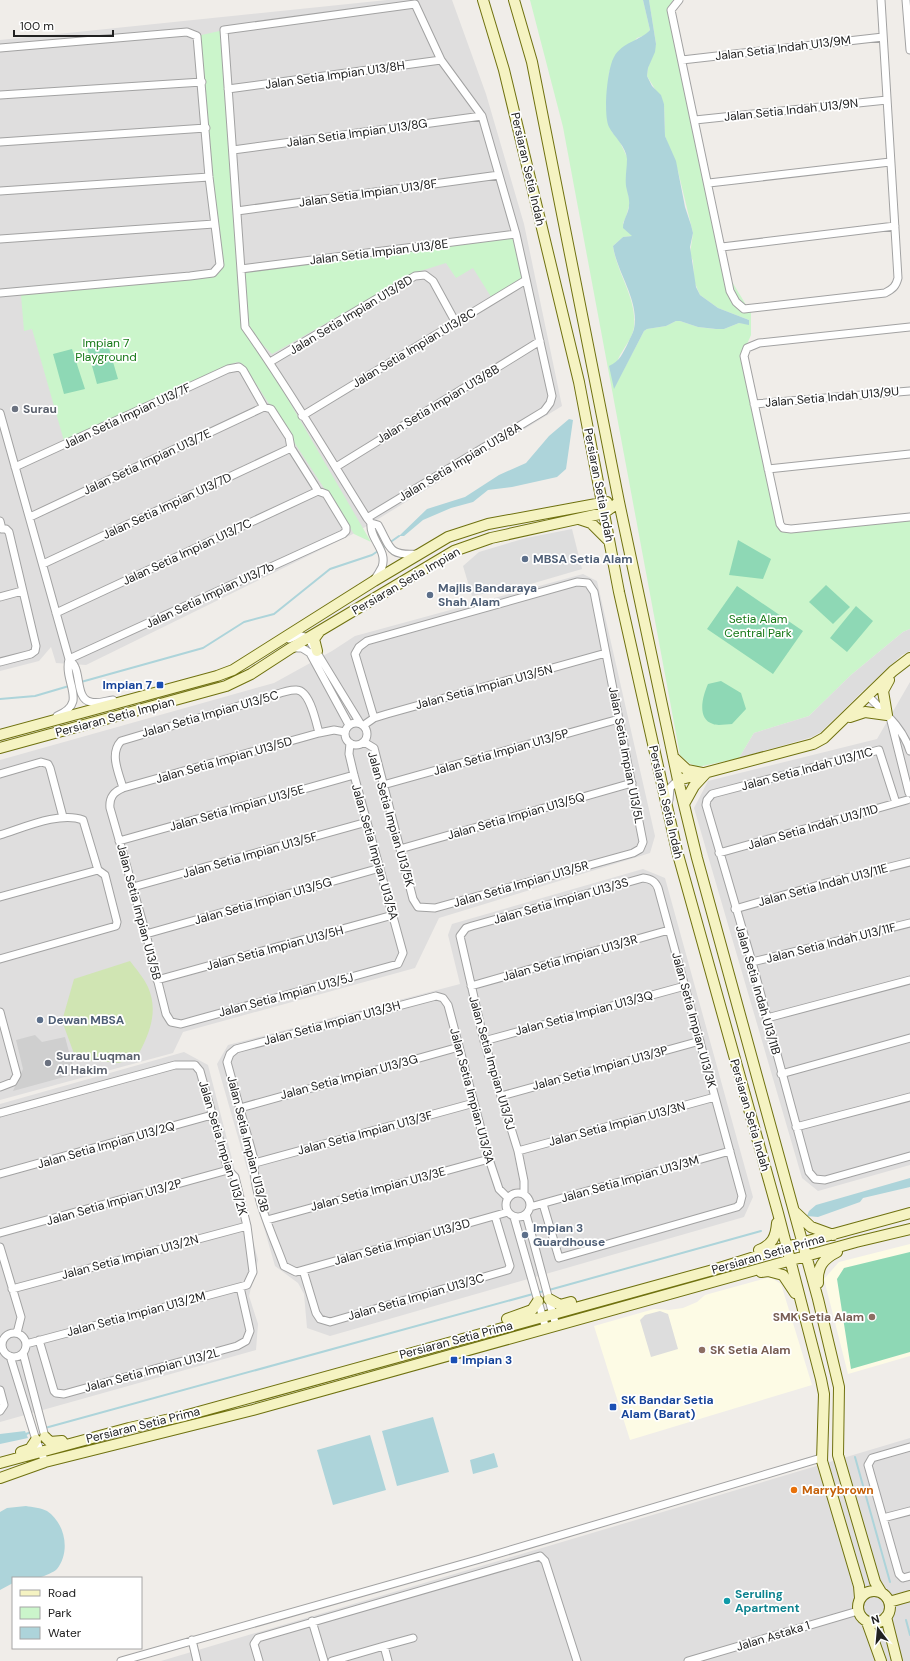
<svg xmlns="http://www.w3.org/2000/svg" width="910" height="1661" font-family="'DM Sans',sans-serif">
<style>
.residential{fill:#dfdede}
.education{fill:#fdfbe5}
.religious{fill:#cfcfcf}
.grass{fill:#d0e5b3}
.park{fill:#cbf5cb}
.pitch{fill:#8ed8b5}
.parking{fill:#ddd}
.water{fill:#add4da}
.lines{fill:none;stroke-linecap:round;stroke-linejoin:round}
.stream{stroke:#add4da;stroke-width:2}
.street-casing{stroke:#a2a2a2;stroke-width:9}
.secondary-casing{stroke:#6f710f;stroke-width:12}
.street{stroke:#fff;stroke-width:7}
.secondary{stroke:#f5f3c2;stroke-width:10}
.worship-dot{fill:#6b7280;stroke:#fff;stroke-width:1.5}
.service-dot{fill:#5c6f8a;stroke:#fff;stroke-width:1.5}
.transit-dot{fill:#1a4fb4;stroke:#fff;stroke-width:1.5}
.education-dot{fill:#8d6e63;stroke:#fff;stroke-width:1.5}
.food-dot{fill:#e8710a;stroke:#fff;stroke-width:1.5}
.culture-dot{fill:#0f9aa8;stroke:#fff;stroke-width:1.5}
.labels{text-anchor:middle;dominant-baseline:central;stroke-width:3.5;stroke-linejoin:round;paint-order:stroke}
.street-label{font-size:12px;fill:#212121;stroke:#fff}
.park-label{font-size:12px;fill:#167816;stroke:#fff}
.worship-label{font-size:12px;font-weight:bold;fill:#5b616d;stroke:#fff;text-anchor:start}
.service-label{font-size:12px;font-weight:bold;fill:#4e5e75;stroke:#fff;text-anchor:start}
.transit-label{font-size:12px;font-weight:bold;fill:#164399;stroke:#fff;text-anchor:start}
.education-label{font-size:12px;font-weight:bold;fill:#785e54;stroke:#fff;text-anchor:end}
.food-label{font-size:12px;font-weight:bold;fill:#c56008;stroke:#fff;text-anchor:start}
.culture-label{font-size:12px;font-weight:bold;fill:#0d838f;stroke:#fff;text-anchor:start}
</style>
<rect width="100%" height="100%" fill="#f0ede9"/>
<path class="residential" d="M387,0H452L486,94L524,224L562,406L357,532L86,665L56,663L51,647L39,661L0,671V40Z
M583,574L597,581L655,836L650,853L439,918L415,968L183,1032L173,1053L0,1100V760L274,683L332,651L355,636Z
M910,682V1165L818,1191L802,1178L694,808L708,781L877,739Z
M643,869L665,878L753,1197L744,1217L330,1336L307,1328L304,1294L298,1283L275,1266L217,1064L228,1045L460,984L448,935L452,924Z
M184,1052L208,1065L258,1260L249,1296L258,1324L256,1350L0,1422V1104Z
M910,1438V1661H161L552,1545Z"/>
<path class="education" d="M910,1244V1356L848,1374L824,1279L839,1262Z
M770,1277L781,1284L812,1385L630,1440L594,1326L654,1309L669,1310L683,1308L697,1302L705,1295Z"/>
<path class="religious" d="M35,1035L42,1042L65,1037L75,1074L13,1091L23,1069L16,1040Z"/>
<path class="grass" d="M130,961C136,969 144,978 148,987C159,1012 149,1035 137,1057L119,1063L76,1059L62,1021L74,979Z"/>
<path class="park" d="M530,0H643L650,30L646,35L637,38L609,72L607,116L612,132L619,140L627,157L628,194L630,202L626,217L623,223L633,236L623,237L613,246C617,274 637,298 634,327C633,339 619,353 617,363C615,371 615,380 614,388L644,331L647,329L666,326L676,321H680L698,327L715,329H724L739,323L748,324L749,320L718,308L700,295L694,281L693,261L690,254L693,233L691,225L678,171L665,136L664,104L647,76L648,68L656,44L649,0H673L668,9L723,267L751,313V335L744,351L784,530L910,519V629L903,632L851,675L809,716L754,733L739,758L698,767L689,763L680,755L563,127Z
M224,30L241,269L516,234L526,280L493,300L473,268L456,278L446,263L414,273L272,354L247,329L371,542L354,534L243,364L237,362L232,364L64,441L32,329L24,331L21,295L213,273L220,266L197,36Z"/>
<path class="pitch" d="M106,338L118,379L97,384L86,344Z
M72,349L85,389L64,394L53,354Z
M738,540L771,559L763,579L729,575Z
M826,585L850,607L833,624L809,602Z
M737,586L803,631L773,674L707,629Z
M856,606L873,621L847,652L830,638Z
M721,681L741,693L746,709L732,724C726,724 718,726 713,724C696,719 703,695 708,684Z
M910,1252V1352L851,1369L837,1279L844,1268Z"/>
<path class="parking" d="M572,529L582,569L524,586L472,596L463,566L479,552L526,538Z
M910,629V651L902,655L862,692L821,732L812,737L739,758L754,733L809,716L851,675L903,632Z
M660,1311L668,1314L678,1349L651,1357L640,1320L645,1315Z"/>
<path class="water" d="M643,0H649L656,44L655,52L648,68L647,76L652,86L661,95L664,104L665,136L676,161L685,207L691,225L693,233L690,247L696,287L700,295L718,308L749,320V325L739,323L724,329H716L698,327L680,321H676L666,326L647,329L644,331L614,389L609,366C620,361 623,353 628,343C630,338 633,333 634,329C640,301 617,273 613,246L623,237L632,236L623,228C623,219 629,213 629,205C630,199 627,192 626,186C625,177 627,168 627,159C626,146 614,137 609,127C603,115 607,69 614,57C622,42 640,41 650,30Z
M569,419L573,420L566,469L557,477L512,487L488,490L473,502L451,508L423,520L404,536H399L427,509L465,497L499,475L526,463L549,436Z
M910,1178V1187L863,1198L860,1202L818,1217L807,1216L809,1211L816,1205Z
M433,1417L449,1472L397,1486L382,1431Z
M25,1431L28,1438L0,1444V1434Z
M370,1435L386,1490L333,1505L317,1450Z
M494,1453L498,1467L473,1474L470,1460Z
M26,1506C32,1507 41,1508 47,1511C65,1523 71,1551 57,1569C54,1572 45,1576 41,1577C33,1580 21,1578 13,1578V1583L0,1590V1512L7,1508Z"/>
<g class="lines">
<path class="stream" d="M382,548L399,536
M81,682L203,648L244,622L274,614L330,569L372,555L378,551
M0,699L35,696L69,686
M549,1290L761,1231
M45,1428L544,1291
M26,1434L31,1432
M855,1457L890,1582
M906,1620L910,1635"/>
<g class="street-casing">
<path id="street" d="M679,0L671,10L730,291L736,302L744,309L885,293C893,289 896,286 898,278L881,0
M906,0L910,50
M0,48L187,32L197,36L209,177L220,265L213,273L190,276L0,293
M682,60L883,37
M228,89L441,60
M0,95L202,82
M695,120L887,100
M0,142L206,128
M233,150L482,116
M709,183L890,162
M0,191L209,177
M237,211L499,175
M0,239L214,224
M722,247L895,226
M241,269L516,234
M910,327L759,343L747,348L744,356L780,524L783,528L791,529L910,517
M270,362L415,276L425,275L433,281L456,323
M754,404L910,391
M0,413L69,659C71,662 74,664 75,667C80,677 77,700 91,702C98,704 105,701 113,700
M302,416L526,280
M15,467L228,369L239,367L243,370L264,407L271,409L289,437L291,448L315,486L318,491L326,494L346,527V531L343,534L69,659
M336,467L540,341
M768,469L910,454
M30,517L264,407
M367,518L544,411L550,403L552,396L516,234L482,116L441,60L415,4L224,30L245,327C289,389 327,454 367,518L371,523C369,539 388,550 382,567C380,571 377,576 374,580
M0,521L2,529H6L9,532L36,646L35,651L31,654L0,662
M371,523L378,525C391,548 388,556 417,554
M43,564L291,448
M0,597L22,591
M56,613L318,491
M289,639L299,635L308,638L360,723
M292,648H302L310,653L349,725
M868,696C885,713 903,728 910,751
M57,716C89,703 63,683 69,659
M891,721L909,793
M345 734a11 11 0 1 1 22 0a11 11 0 1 1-22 0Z
M364,725L374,718L387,714L606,653
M345,732L334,730L319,733L123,788C113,792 109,798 110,808L146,934L166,1014L171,1022L181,1024L398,964L403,953L354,775L349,754L350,743
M364,742L374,748L413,899L418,907L435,908L633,853L640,849L643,842L594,592L588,583L577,582L367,641L359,647L355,654L374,718
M0,774L41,762L48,764L50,768L63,817
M383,785L619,719
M123,788C119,773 109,754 121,741L269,697C278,694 288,689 297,690C310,691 316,722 319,733
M669,800L670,788L678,780
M896,803L879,750L712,794L707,800L706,805L752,962L809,1172L815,1179L825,1180L910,1156
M0,835C23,828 60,811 83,820L98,870
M119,841L354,775
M400,849L632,783
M719,853L907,800
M133,887L367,822
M0,897L98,870
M735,909L826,883L910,862
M146,934L380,868
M0,959L116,926L117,922L105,875L98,870
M752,962L910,923
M157,980L393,915
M471,986L669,930
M0,1012L17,1075L13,1082L0,1087
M767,1018L910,980
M484,1041L685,986
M781,1074L910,1038
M501,1096L700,1041
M240,1108L459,1047
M0,1113L175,1065H195L200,1071L228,1170L235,1177L247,1226L253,1272L247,1285L26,1344
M796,1127L910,1097
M518,1151L715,1097
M255,1163L474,1103
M0,1174L212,1115
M506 1205a12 12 0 1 1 24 0a12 12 0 1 1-24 0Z
M524,1194V1181L518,1151L484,1041L460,936L466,928L472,926L643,878C651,879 655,881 658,888L742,1196L740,1204L737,1207L559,1258L543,1204
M508,1198L499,1189L489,1159L448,1005L443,998L436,996L236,1049L230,1054L227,1062L255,1163C250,1188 275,1240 284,1266L296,1272L508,1212
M530,1207L730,1151
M526,1214L556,1326
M514,1217L546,1329
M267,1220L489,1159
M0,1233L228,1170
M0,1247L21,1317L17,1333
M303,1270L316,1313L320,1319L330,1322L508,1270L510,1266L495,1216
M12,1289L247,1226
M2 1345a12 12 0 1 1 24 0a12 12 0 1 1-24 0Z
M39,1340L54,1391L56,1393L64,1394L237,1346L246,1341L250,1331L240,1287
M23,1353L45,1437
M10,1356L36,1440L45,1462
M0,1390L4,1405L0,1411
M910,1447L872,1458L868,1465L899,1574L903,1578L910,1576
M883,1518L910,1511
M312,1621L324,1661
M192,1640L197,1661
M384,1646L413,1638
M121,1661L480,1559L821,1458
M259,1661L254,1644L258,1638L540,1556L545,1561L577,1661
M332,1661L384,1646L388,1661
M688,1661L858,1611"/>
</g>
<g class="secondary-casing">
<path id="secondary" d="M483,0L504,70L579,382L619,592L677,851L778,1213L821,1379L824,1394L822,1461L859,1586L860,1598
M514,0L532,62L619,502L678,780L697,858L818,1299L839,1387L838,1455L875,1582L881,1592
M579,519L591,523L609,541
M317,651L314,639L319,632
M850,717L865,712L887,715L883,691L889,680
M0,735L217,676L233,670L374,581L448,537L488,524L607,502
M0,748L226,686L251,674L291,648L454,551L491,538L604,513L619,502
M673,757L687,770L702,773
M678,780L813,744L824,738L893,671L910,658
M684,804L694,786L706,773
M794,1211L811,1227L833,1235
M759,1250C772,1245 776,1237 777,1223
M761,1272L768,1271L783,1275L795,1293
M818,1283C817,1267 823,1259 837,1252
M549,1299L560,1305L571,1302
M507,1319L532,1310L538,1301
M45,1437L50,1442L62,1441
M21,1452L30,1449L36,1440
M0,1463L129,1428L184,1416L713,1270L786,1247L910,1213
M0,1478L45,1462L253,1410L856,1242L910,1229
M858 1607a16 16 0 1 1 32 0a16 16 0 1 1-32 0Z
M889,1602L910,1596
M886,1617L897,1661
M867,1622L881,1661"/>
</g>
<use href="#street" class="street"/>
<use href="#secondary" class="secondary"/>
</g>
<g class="worship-dot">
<circle cx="15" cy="409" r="4"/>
<circle cx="48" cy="1063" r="4"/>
</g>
<g class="service-dot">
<circle cx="525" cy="559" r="4"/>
<circle cx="430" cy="595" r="4"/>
<circle cx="40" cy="1020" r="4"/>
<circle cx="525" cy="1235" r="4"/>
</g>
<g class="transit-dot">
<rect x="156" y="681" width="8" height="8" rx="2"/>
<rect x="450" y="1356" width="8" height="8" rx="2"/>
<rect x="609" y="1403" width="8" height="8" rx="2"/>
</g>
<g class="education-dot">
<circle cx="872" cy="1317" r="4"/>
<circle cx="702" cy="1350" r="4"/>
</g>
<circle class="food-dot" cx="794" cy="1490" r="4"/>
<circle class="culture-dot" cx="727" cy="1601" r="4"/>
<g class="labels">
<g class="street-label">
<text transform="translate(783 48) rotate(-7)">Jalan Setia Indah U13/9M</text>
<text transform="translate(335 75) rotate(-8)">Jalan Setia Impian U13/8H</text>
<text transform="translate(791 110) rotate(-6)">Jalan Setia Indah U13/9N</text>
<text transform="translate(357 133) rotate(-8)">Jalan Setia Impian U13/8G</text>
<text transform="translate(528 169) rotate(77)">Persiaran Setia Indah</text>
<text transform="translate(368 193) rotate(-8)">Jalan Setia Impian U13/8F</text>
<text transform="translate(379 252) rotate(-7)">Jalan Setia Impian U13/8E</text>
<text transform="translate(351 315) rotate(-31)">Jalan Setia Impian U13/8D</text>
<text transform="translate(414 348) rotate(-31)">Jalan Setia Impian U13/8C</text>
<text transform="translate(832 397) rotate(-5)">Jalan Setia Indah U13/9U</text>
<text transform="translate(438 404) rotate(-31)">Jalan Setia Impian U13/8B</text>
<text transform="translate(127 416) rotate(-25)">Jalan Setia Impian U13/7F</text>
<text transform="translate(147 462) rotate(-25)">Jalan Setia Impian U13/7E</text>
<text transform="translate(460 462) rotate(-31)">Jalan Setia Impian U13/8A</text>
<text transform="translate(599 485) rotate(79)">Persiaran Setia Indah</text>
<text transform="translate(167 506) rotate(-25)">Jalan Setia Impian U13/7D</text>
<text transform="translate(187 552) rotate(-25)">Jalan Setia Impian U13/7C</text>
<text transform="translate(406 581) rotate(-30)">Persiaran Setia Impian</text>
<text transform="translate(210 595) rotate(-25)">Jalan Setia Impian U13/7b</text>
<text transform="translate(484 687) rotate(-15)">Jalan Setia Impian U13/5N</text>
<text transform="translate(210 714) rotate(-16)">Jalan Setia Impian U13/5C</text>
<text transform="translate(115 717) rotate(-15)">Persiaran Setia Impian</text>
<text transform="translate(501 752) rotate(-16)">Jalan Setia Impian U13/5P</text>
<text transform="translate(626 755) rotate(79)">Jalan Setia Impian U13/5L</text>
<text transform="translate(224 760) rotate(-16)">Jalan Setia Impian U13/5D</text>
<text transform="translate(807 769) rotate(-15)">Jalan Setia Indah U13/11C</text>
<text transform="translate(666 802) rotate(77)">Persiaran Setia Indah</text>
<text transform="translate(237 808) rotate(-16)">Jalan Setia Impian U13/5E</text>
<text transform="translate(516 816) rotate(-16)">Jalan Setia Impian U13/5Q</text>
<text transform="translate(391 819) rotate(74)">Jalan Setia Impian U13/5K</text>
<text transform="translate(813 827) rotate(-16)">Jalan Setia Indah U13/11D</text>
<text transform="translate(375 852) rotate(74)">Jalan Setia Impian U13/5A</text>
<text transform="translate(250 855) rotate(-16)">Jalan Setia Impian U13/5F</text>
<text transform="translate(521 884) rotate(-16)">Jalan Setia Impian U13/5R</text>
<text transform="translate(823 885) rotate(-15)">Jalan Setia Indah U13/11E</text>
<text transform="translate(263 901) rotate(-16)">Jalan Setia Impian U13/5G</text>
<text transform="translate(561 901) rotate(-16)">Jalan Setia Impian U13/3S</text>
<text transform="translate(139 912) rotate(75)">Jalan Setia Impian U13/5B</text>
<text transform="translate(831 943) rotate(-14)">Jalan Setia Indah U13/11F</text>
<text transform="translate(275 948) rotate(-15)">Jalan Setia Impian U13/5H</text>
<text transform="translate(570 958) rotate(-16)">Jalan Setia Impian U13/3R</text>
<text transform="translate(758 990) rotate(74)">Jalan Setia Indah U13/11B</text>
<text transform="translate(286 995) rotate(-15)">Jalan Setia Impian U13/5J</text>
<text transform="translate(584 1013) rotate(-15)">Jalan Setia Impian U13/3Q</text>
<text transform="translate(694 1020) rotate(75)">Jalan Setia Impian U13/3K</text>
<text transform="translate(332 1023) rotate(-15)">Jalan Setia Impian U13/3H</text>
<text transform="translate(492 1063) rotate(74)">Jalan Setia Impian U13/3J</text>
<text transform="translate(600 1068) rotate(-15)">Jalan Setia Impian U13/3P</text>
<text transform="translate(349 1077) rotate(-15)">Jalan Setia Impian U13/3G</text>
<text transform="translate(472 1096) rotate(75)">Jalan Setia Impian U13/3A</text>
<text transform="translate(750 1115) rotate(74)">Persiaran Setia Indah</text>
<text transform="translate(617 1124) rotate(-15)">Jalan Setia Impian U13/3N</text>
<text transform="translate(365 1133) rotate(-15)">Jalan Setia Impian U13/3F</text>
<text transform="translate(248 1144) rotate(76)">Jalan Setia Impian U13/3B</text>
<text transform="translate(106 1145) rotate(-16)">Jalan Setia Impian U13/2Q</text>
<text transform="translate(223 1148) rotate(73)">Jalan Setia Impian U13/2K</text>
<text transform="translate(630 1179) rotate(-16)">Jalan Setia Impian U13/3M</text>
<text transform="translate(378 1189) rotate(-15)">Jalan Setia Impian U13/3E</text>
<text transform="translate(114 1202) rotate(-16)">Jalan Setia Impian U13/2P</text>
<text transform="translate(402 1242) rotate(-16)">Jalan Setia Impian U13/3D</text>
<text transform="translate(768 1254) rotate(-16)">Persiaran Setia Prima</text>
<text transform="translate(130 1257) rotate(-15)">Jalan Setia Impian U13/2N</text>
<text transform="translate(416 1297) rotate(-16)">Jalan Setia Impian U13/3C</text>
<text transform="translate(136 1314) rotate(-15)">Jalan Setia Impian U13/2M</text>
<text transform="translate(456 1340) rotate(-15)">Persiaran Setia Prima</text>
<text transform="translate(152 1370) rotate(-15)">Jalan Setia Impian U13/2L</text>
<text transform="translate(143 1425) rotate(-14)">Persiaran Setia Prima</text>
<text transform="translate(773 1636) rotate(-17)">Jalan Astaka 1</text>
</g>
<g class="park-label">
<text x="106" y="343">Impian 7<tspan x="106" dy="14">Playground</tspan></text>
<text x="758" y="619">Setia Alam<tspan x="758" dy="14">Central Park</tspan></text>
</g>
<g class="worship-label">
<text x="23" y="409">Surau</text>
<text x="56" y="1056">Surau Luqman<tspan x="56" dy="14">Al Hakim</tspan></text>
</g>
<g class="service-label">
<text x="533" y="559">MBSA Setia Alam</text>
<text x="438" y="588">Majlis Bandaraya<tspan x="438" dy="14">Shah Alam</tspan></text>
<text x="48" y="1020">Dewan MBSA</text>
<text x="533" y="1228">Impian 3<tspan x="533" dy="14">Guardhouse</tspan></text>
</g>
<g class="transit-label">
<text x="152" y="685" text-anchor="end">Impian 7</text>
<text x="462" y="1360">Impian 3</text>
<text x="621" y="1400">SK Bandar Setia<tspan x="621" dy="14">Alam (Barat)</tspan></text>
</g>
<g class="education-label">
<text x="864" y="1317">SMK Setia Alam</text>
<text x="710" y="1350" text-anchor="start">SK Setia Alam</text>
</g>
<g class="food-label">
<text x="802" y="1490">Marrybrown</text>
</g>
<g class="culture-label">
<text x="735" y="1594">Seruling<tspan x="735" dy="14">Apartment</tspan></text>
</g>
</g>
<rect x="12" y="1577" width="130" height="72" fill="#ffffff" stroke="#a6a6a6"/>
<rect x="20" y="1590" width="20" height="6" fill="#f5f3c2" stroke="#a6a6a6"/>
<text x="48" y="1597" font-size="12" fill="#212121">Road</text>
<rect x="20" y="1607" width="20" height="12" fill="#cbf5cb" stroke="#a6a6a6"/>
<text x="48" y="1617" font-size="12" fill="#212121">Park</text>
<rect x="20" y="1627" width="20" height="12" fill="#add4da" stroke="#a6a6a6"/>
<text x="48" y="1637" font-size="12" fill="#212121">Water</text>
<g transform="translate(878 1629) rotate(344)" stroke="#ffffff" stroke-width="3" paint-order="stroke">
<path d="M0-3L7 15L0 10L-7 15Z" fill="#212121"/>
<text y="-6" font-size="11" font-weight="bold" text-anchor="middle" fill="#212121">N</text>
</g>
<path d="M14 30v6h99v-6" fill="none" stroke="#212121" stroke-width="2"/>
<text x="20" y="30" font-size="12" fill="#212121" stroke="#ffffff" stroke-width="3" paint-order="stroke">100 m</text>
</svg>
